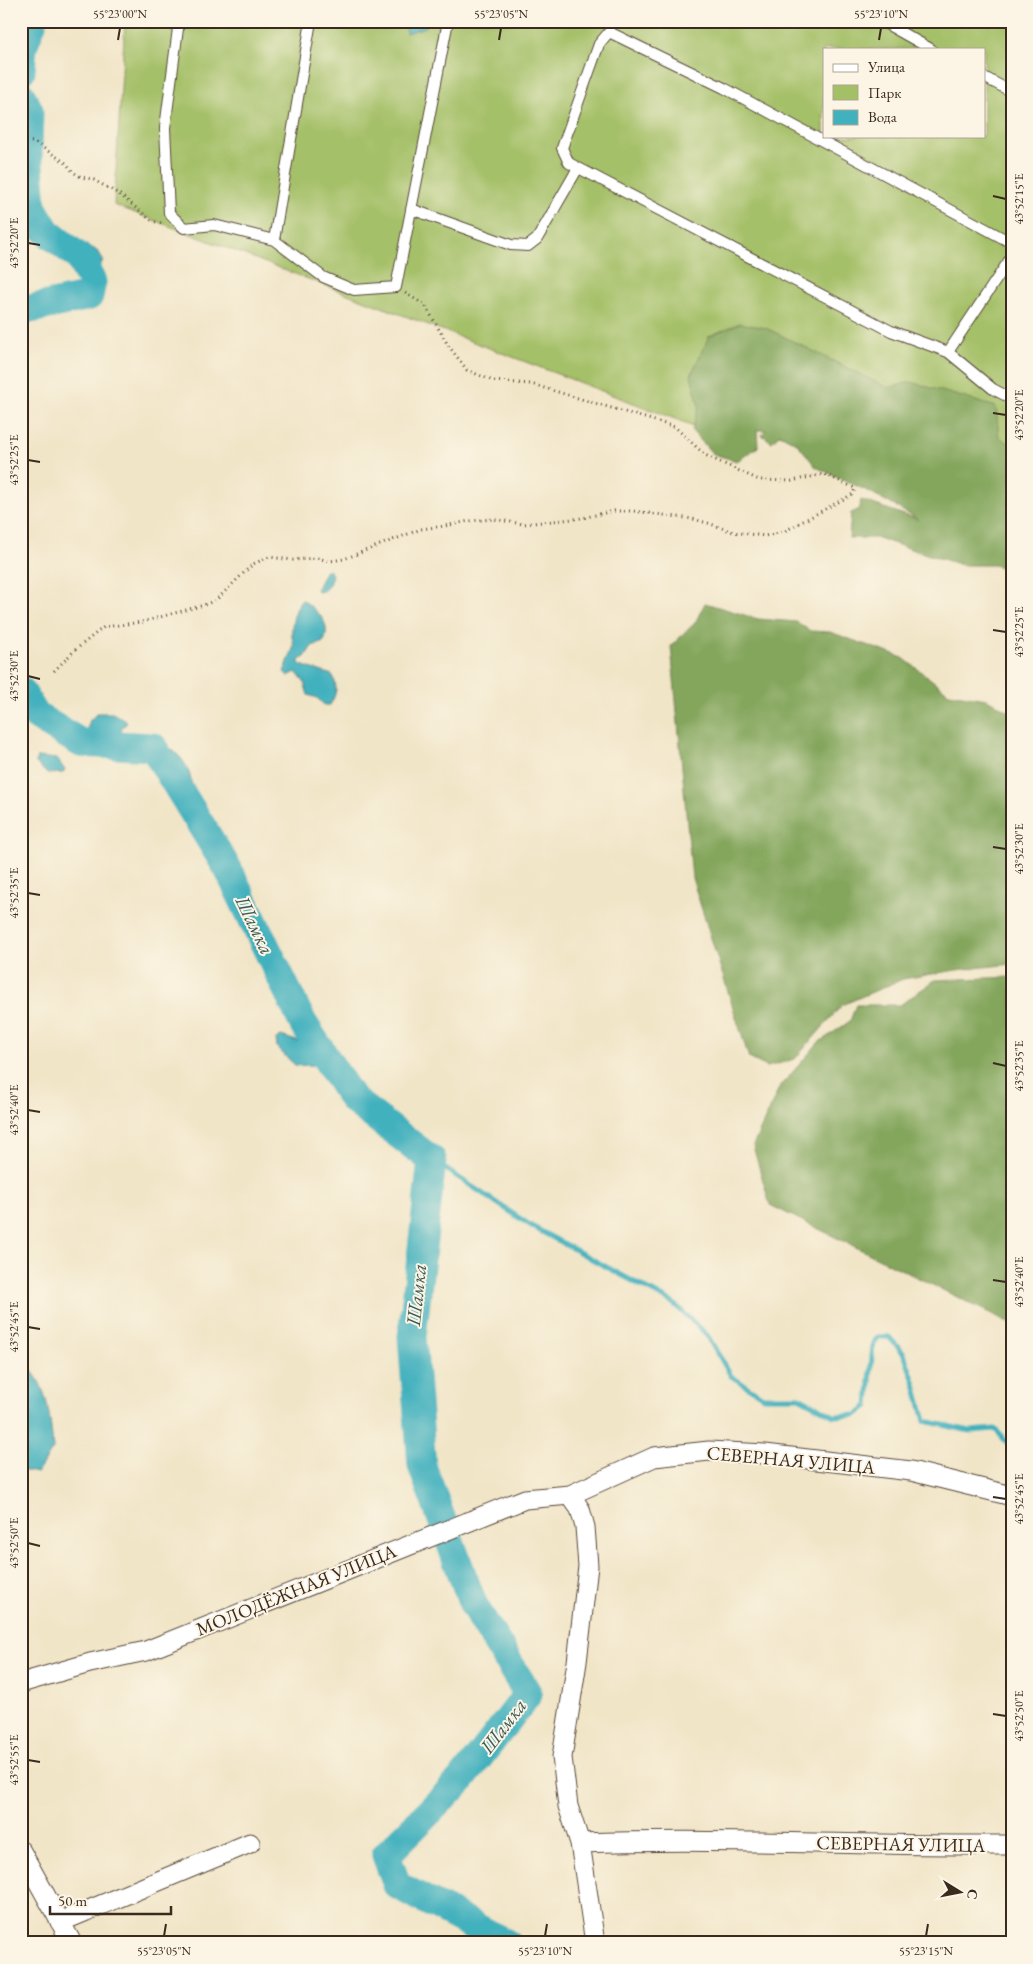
<svg xmlns="http://www.w3.org/2000/svg" width="1033" height="1964" font-family="'EB Garamond',serif">
<style>
.green{fill:#a4c067;stroke:#707542;fill-rule:evenodd}
.forest{fill:#83a65c;stroke:#5f683d}
.water{fill:#42b1be;stroke:#3e6e6e}
.lines{fill:none;stroke-linecap:round;stroke-linejoin:round}
.stream{stroke:#42b1be;stroke-width:5}
.river{stroke:#42b1be;stroke-width:29}
.service-casing{stroke:#564637;stroke-width:12}
.minor-casing{stroke:#564637;stroke-width:21}
.path{stroke:#564637;stroke-width:3;stroke-dasharray:1 4;stroke-linecap:butt}
.service{stroke:#fff;stroke-width:10}
.minor{stroke:#fff;stroke-width:19}
.ticks{fill:none;stroke:#3b2a1e;stroke-width:2}
.labels{text-anchor:middle;dominant-baseline:central;stroke-width:4;stroke-linejoin:round;paint-order:stroke}
.street-label{font-size:19px;fill:#3b2a1e;stroke:#fcf5e5}
.water-label{font-size:20px;font-style:italic;fill:#3d5956;stroke:#fcf5e5}
.neatline{fill:none;stroke:#3b2a1e;stroke-width:2}
.ticks-label{font-size:12px;text-anchor:middle;fill:#3b2a1e}
</style>
<rect width="100%" height="100%" fill="#fcf5e5"/>
<filter id="ink" filterUnits="userSpaceOnUse"><feTurbulence type="fractalNoise" baseFrequency=".02" numOctaves="2"/><feDisplacementMap in="SourceGraphic" scale="10" xChannelSelector="R" yChannelSelector="G"/><feConvolveMatrix kernelMatrix="1 2 1 2 8 2 1 2 1" color-interpolation-filters="sRGB"/></filter>
<filter id="wash" filterUnits="userSpaceOnUse"><feTurbulence type="fractalNoise" baseFrequency=".0096" numOctaves="4" result="noise"/><feDisplacementMap in="SourceGraphic" scale="20" xChannelSelector="R" yChannelSelector="G"/><feGaussianBlur stdDeviation="1.12" result="paint"/><feColorMatrix in="noise" values="0 0 0 0 0 0 0 0 0 0 0 0 0 0 0 0 0 1.4 0 .05"/><feComposite in="paint" operator="in"/></filter>
<g filter="url(#wash)">
<rect width="100%" height="100%" fill="#f1e5c7"/>
<path class="green" d="M125,21H1012V452L759,329L704,430L114,205ZM824,49H984V136H824Z"/>
<path class="forest" d="M740,323L766,328L888,388L911,382L996,407L999,437L1012,445V571L994,565H962L907,548L878,538H849L851,513L858,510L861,500L919,520L872,493L816,467L797,443L780,434L772,442L762,435L766,430H757L758,447L737,461L713,454L692,431L699,406L691,375L709,336Z
M705,603L758,619L797,622L810,631L830,632L903,658L949,693L987,699L1012,713V964L956,970L903,979L842,1005L795,1059L767,1067L749,1058L692,878L671,646L695,623Z
M1012,977V1324L770,1205L753,1146L779,1088L818,1043L850,1021L856,1005H900L935,980Z"/>
<path class="water" d="M407,21H428L426,27L406,33L405,25Z
M44,232C50,234 54,241 60,243C76,247 96,241 103,260L100,266L90,270L87,268C81,251 77,250 60,257C51,251 41,244 44,232Z
M329,569L332,575C330,583 328,590 319,592L316,590L326,570Z
M303,600C317,612 332,621 324,642L312,646L305,657L299,660C299,661 299,663 300,664C301,666 328,673 332,675C338,687 337,693 330,705H324L317,698L308,695L304,682L296,672L288,676L284,672L294,646C289,630 293,615 300,601Z
M97,713H112L126,720L127,723L122,727L120,734L104,731L85,736L90,720Z
M165,745C181,753 197,776 189,794H180L173,780L172,766L160,750V747Z
M37,757L57,759L65,770L63,773L47,774L36,763Z
M281,1036L306,1044L317,1057H323L328,1054H331L335,1060V1063C322,1067 309,1064 296,1066L277,1048L276,1039Z
M21,1361C26,1366 32,1370 35,1375C49,1394 51,1426 53,1449L37,1473L21,1470Z"/>
<g class="lines">
<path class="stream" d="M432,1160L533,1227L673,1303L707,1335L731,1376L763,1397H799L834,1416L856,1415L868,1406L873,1343L878,1337H889L904,1354L915,1384L925,1421L970,1431L995,1429L1012,1448"/>
<path class="river" d="M21,71L23,46L33,21
M21,95L29,110L28,152L32,207L47,232L79,257L92,282L89,296L21,311
M21,691L36,716L81,743L153,747L228,869L303,1023L353,1100L432,1160L412,1337L422,1466L473,1604L528,1694L463,1778L386,1855L397,1885L506,1943"/>
</g>
</g>
<g filter="url(#ink)">
<g class="lines">
<g class="service-casing">
<path id="service" d="M179,21L165,128L169,213L184,228L214,225L274,240L323,277L354,290L396,287L448,21
M881,21L931,49
M984,77L1012,92
M411,209L511,245L528,246L537,239L578,168
M274,240L311,21
M1012,256L948,352L993,389L1012,399
M948,352L891,331L569,163L562,148L599,44L609,32L724,88L1012,243"/>
</g>
<g class="minor-casing">
<path id="minor" d="M570,1495L580,1509L585,1527L588,1566L577,1662L562,1757L568,1806L580,1843L595,1943
M21,1683L90,1663L146,1651L525,1499L570,1495L654,1457L709,1451L765,1454L911,1471L1012,1496
M580,1843C724,1838 868,1846 1012,1845
M21,1851L72,1943
M60,1922L250,1843"/>
</g>
<path class="path" d="M21,141L34,142L66,163L73,172L81,177L92,179L119,194L152,221L161,223
M54,671L75,650L104,627L142,622L204,605L216,600L253,564L269,557L293,560L317,558L330,561L344,559L421,529L445,526L469,521L493,519L523,524L582,518L614,511H633L693,519L708,523L733,532L765,536L783,532L853,494L855,488L824,474L792,481L759,480L705,455L675,427L531,384L493,381L467,370L448,345L425,305L405,293"/>
<use href="#service" class="service"/>
<use href="#minor" class="minor"/>
</g>
</g>
<path class="ticks" d="M118,40L120,28M499,40L501,28M879,40L881,28M993,196L1006,199M28,243L40,245M993,413L1006,415M28,460L40,462M993,630L1006,632M28,676L40,679M993,847L1006,849M28,893L40,895M993,1063L1006,1066M28,1110L40,1112M993,1280L1006,1282M28,1327L40,1329M993,1497L1006,1499M28,1543L40,1546M993,1714L1006,1716M28,1760L40,1762M164,1936L166,1924M545,1936L547,1924M926,1936L928,1924"/>
<g class="labels">
<g class="street-label">
<text transform="translate(791 1460) rotate(5)">СЕВЕРНАЯ УЛИЦА</text>
<text transform="translate(296 1590) rotate(-22)">МОЛОДЁЖНАЯ УЛИЦА</text>
<text transform="translate(901 1844) rotate(1)">СЕВЕРНАЯ УЛИЦА</text>
</g>
<g class="water-label">
<text transform="translate(255 925) rotate(64)">Шамка</text>
<text transform="translate(416 1295) rotate(-84)">Шамка</text>
<text transform="translate(503 1726) rotate(-53)">Шамка</text>
</g>
</g>
<rect width="1033" height="1964" fill="none" stroke="#fcf5e5" stroke-width="55"/>
<rect x="823" y="48" width="162" height="90" fill="#fcf5e5" stroke="#afa495"/>
<rect x="833" y="64" width="25" height="8" fill="#ffffff" stroke="#afa495"/>
<text x="868" y="72" font-size="15" fill="#3b2a1e">Улица</text>
<rect x="833" y="85" width="25" height="15" fill="#a4c067" stroke="#afa495"/>
<text x="868" y="98" font-size="15" fill="#3b2a1e">Парк</text>
<rect x="833" y="110" width="25" height="15" fill="#42b1be" stroke="#afa495"/>
<text x="868" y="122" font-size="15" fill="#3b2a1e">Вода</text>
<g transform="translate(960 1892) rotate(100)" stroke="#fcf5e5" stroke-width="4" paint-order="stroke">
<path d="M0-4L9 19L0 12L-9 19Z" fill="#3b2a1e"/>
<text y="-8" font-size="14" font-weight="bold" text-anchor="middle" fill="#3b2a1e">С</text>
</g>
<path d="M50 1906v8h121v-8" fill="none" stroke="#3b2a1e" stroke-width="2.5"/>
<text x="58" y="1906" font-size="15" fill="#3b2a1e" stroke="#fcf5e5" stroke-width="4" paint-order="stroke">50 m</text>
<rect x="28" y="28" width="978" height="1908" class="neatline"/>
<g class="ticks-label">
<text x="120" y="18">55°23'00"N</text>
<text x="501" y="18">55°23'05"N</text>
<text x="881" y="18">55°23'10"N</text>
<text transform="translate(1019 199) rotate(-90)" y="4">43°52'15"E</text>
<text transform="translate(14 243) rotate(-90)" y="4">43°52'20"E</text>
<text transform="translate(1019 415) rotate(-90)" y="4">43°52'20"E</text>
<text transform="translate(14 460) rotate(-90)" y="4">43°52'25"E</text>
<text transform="translate(1019 632) rotate(-90)" y="4">43°52'25"E</text>
<text transform="translate(14 676) rotate(-90)" y="4">43°52'30"E</text>
<text transform="translate(1019 849) rotate(-90)" y="4">43°52'30"E</text>
<text transform="translate(14 893) rotate(-90)" y="4">43°52'35"E</text>
<text transform="translate(1019 1066) rotate(-90)" y="4">43°52'35"E</text>
<text transform="translate(14 1110) rotate(-90)" y="4">43°52'40"E</text>
<text transform="translate(1019 1282) rotate(-90)" y="4">43°52'40"E</text>
<text transform="translate(14 1327) rotate(-90)" y="4">43°52'45"E</text>
<text transform="translate(1019 1499) rotate(-90)" y="4">43°52'45"E</text>
<text transform="translate(14 1543) rotate(-90)" y="4">43°52'50"E</text>
<text transform="translate(1019 1716) rotate(-90)" y="4">43°52'50"E</text>
<text transform="translate(14 1760) rotate(-90)" y="4">43°52'55"E</text>
<text x="164" y="1955">55°23'05"N</text>
<text x="545" y="1955">55°23'10"N</text>
<text x="926" y="1955">55°23'15"N</text>
</g>
</svg>
